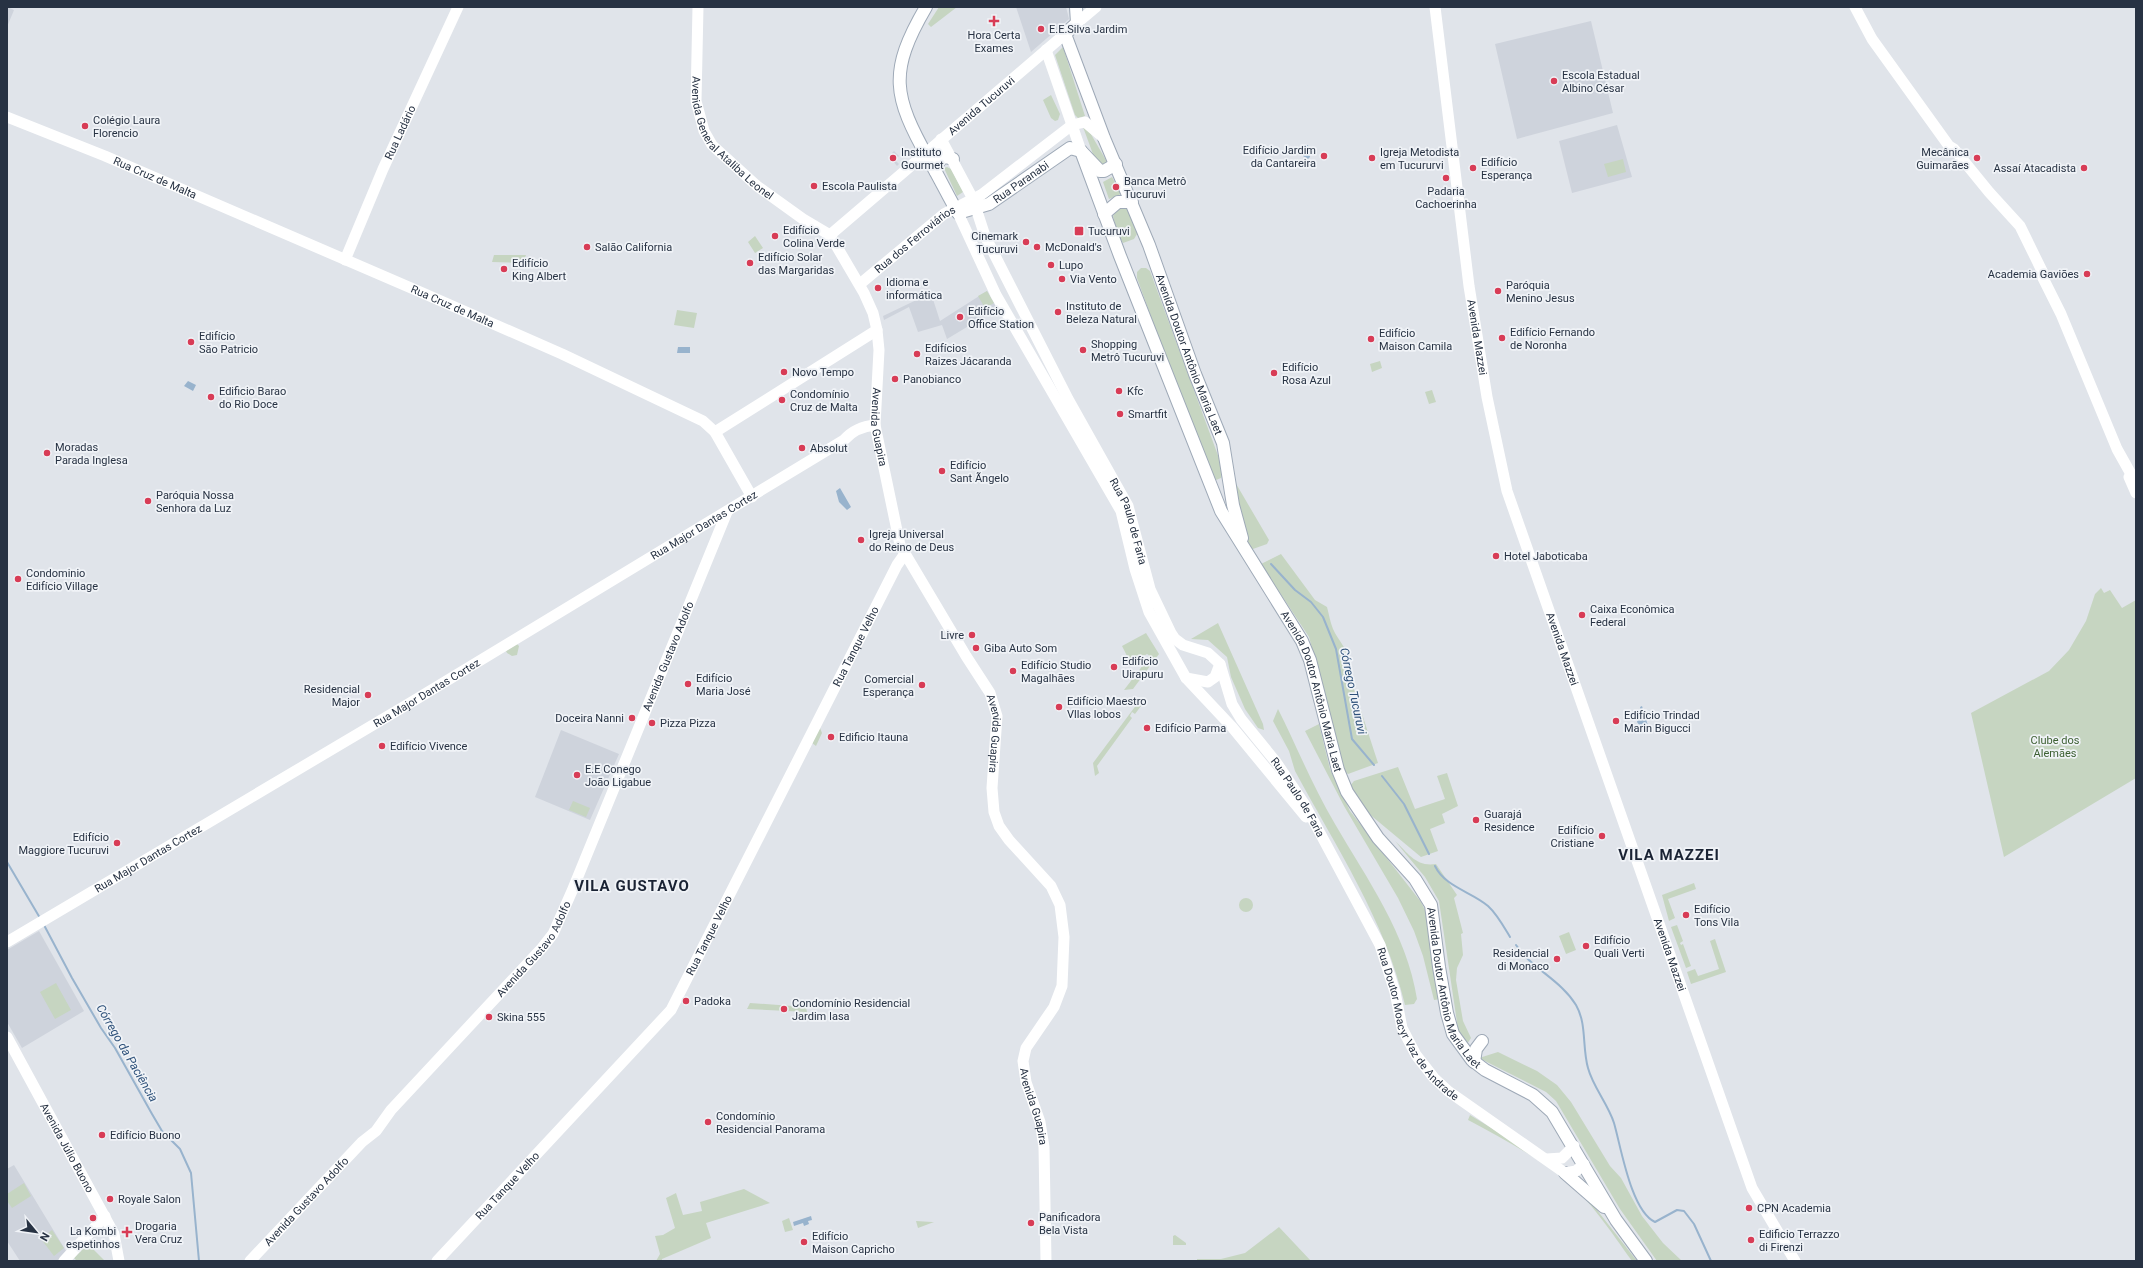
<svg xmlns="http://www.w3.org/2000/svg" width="2143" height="1268" font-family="Roboto,sans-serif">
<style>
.built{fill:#ced3dc}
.green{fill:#c6d5c1}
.water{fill:#98b3cd}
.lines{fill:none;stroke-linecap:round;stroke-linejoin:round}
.stream{stroke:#98b3cd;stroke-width:2}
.primary-casing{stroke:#9ea9b7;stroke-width:14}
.secondary{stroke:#fff;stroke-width:11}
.primary{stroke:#fff;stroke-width:12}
.poi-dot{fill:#d83c56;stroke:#f0f3f7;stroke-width:1.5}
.labels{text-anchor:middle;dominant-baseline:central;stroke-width:3.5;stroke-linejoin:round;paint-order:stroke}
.poi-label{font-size:11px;fill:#273243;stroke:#f0f3f7;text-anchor:start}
.street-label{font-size:11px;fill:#273243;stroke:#f0f3f7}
.park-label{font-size:11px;fill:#3d6033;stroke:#f0f3f7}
.water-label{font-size:12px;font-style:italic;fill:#2e517a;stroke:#f0f3f7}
.district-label{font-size:15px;font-weight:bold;letter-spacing:1px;fill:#1a2334;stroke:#f0f3f7}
</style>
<rect width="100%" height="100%" fill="#e0e4ea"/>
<path class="built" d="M7,7L14,10L7,27Z
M1016,7H1066L1069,19L1031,52Z
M1591,21L1613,113L1517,139L1495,44Z
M1617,125L1632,177L1572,193L1559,141Z
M894,151L899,156L895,160L899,164L897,166L889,156Z
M987,291L997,309L947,339L942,325L918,332L909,307L884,320L883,316L931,293L940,321Z
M561,730L619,754L590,820L535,797Z
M39,931L84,1011L22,1048L7,1022V950Z
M14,1165L66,1251L57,1261H20L7,1241V1169Z"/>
<path class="green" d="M939,7H957L931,27L928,24Z
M1063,47L1085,116L1078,118L1075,115L1055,55Z
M1051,95L1060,114L1058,120L1055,121L1051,118L1043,100Z
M1083,127L1088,129L1107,162L1106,166L1097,165Z
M1623,159L1626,172L1608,177L1604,164Z
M947,167L951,169L963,192L957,196L944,168Z
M1112,177L1121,194L1109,199L1103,182Z
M1125,208L1131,212L1137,234L1134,239L1123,243L1117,232L1113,216L1118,209Z
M755,236L763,248L755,253L748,242Z
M494,255H526L523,263L492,262Z
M1141,268H1146L1150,271L1223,469L1221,478L1216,480L1209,477L1137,278V272Z
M987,291L994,303L985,308L978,296Z
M677,310L697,313L694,328L674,325Z
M1380,361L1382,368L1372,372L1370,364Z
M1432,390L1436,402L1429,404L1425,392Z
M1235,482L1269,540L1267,544L1250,550L1245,539Z
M1281,554L1315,600L1327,607C1329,614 1330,622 1333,629C1340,645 1353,651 1346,672L1349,674L1378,763L1348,774L1345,772L1309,637L1261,564Z
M2101,588L2104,593L2110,590L2122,608L2136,600V778L2004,857L1971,713L2049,671L2069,650L2086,621L2095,594Z
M1218,623L1263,724L1264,730L1258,728L1245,709L1231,677L1227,657L1208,640L1191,639Z
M1146,633L1159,654L1133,689L1124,690L1150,656L1147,654L1131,664L1122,646Z
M517,644L519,646L517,655L512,656L507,653L506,651Z
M1140,700L1144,702L1135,714L1132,712L1130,716L1132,718L1097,766L1099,773L1095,776L1093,763Z
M1278,709C1297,747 1313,787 1335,824C1367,879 1407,934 1417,999L1414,1004L1405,1005C1385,920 1336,847 1295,771L1289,751L1273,721Z
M1319,724L1330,769L1350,811L1421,902L1426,912L1441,999L1434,1000L1423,956L1414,931L1398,898L1344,806L1305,731Z
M820,728L822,733L816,746L812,743Z
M1398,767L1415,809L1445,799L1437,776L1447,773L1458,806L1442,814L1445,823L1430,829L1438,851L1421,857L1362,808L1350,786L1354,781Z
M573,801L590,808L586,817L569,810Z
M1395,841C1409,854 1416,867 1436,864L1457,895L1454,898L1463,933L1461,934L1463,955L1457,968L1456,980L1463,1021L1471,1038L1467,1044L1464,1042L1458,1029L1439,901L1425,877Z
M1694,883L1696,889L1668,899L1675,918L1669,921L1662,895Z
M1239 905a7 7 0 1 1 14 0a7 7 0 1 1-14 0Z
M1677,925L1683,941L1680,943L1681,945L1683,944L1691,966L1686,968L1671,927Z
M1569,932L1576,950L1566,954L1559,936Z
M1715,939L1726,972L1691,984L1687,972L1695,969L1698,976L1719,969L1710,941Z
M56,983L71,1010L55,1019L40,992Z
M750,1003L806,1007L807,1012L747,1009Z
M1498,1052L1537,1071L1557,1085L1571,1102L1610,1166L1621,1178L1642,1216L1663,1243L1682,1261H1657L1620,1209L1556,1101L1546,1092L1479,1058Z
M1470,1115L1531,1152L1586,1196L1637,1261H1632C1611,1232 1590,1199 1562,1177C1534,1155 1501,1138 1470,1121L1468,1120Z
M24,1183L31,1196L12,1208L7,1201V1194Z
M744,1189L770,1203L706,1223L711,1238L662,1259V1261H656L660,1254L655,1236L663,1235L675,1228L666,1198L676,1193L683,1215L702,1211L700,1202Z
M789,1218L793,1230L785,1232L782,1221Z
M916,1221L932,1222H934L918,1228Z
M1279,1227L1311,1261H1197V1259H1221L1245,1253Z
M52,1230L64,1248L54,1256L41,1239Z
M1175,1235L1186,1243V1245H1173V1236Z
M88,1244L105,1261H77L74,1258Z"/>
<path class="water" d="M1303,145H1308L1310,157L1308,159L1303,156Z
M678,347H690V353H677Z
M188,381L196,385L193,391L184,386Z
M840,488L851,507L847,510L839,502L836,491Z
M1642,706L1649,729L1648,730L1647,727L1640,726L1637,722L1641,711L1640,707Z
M811,1216L812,1220L808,1221L809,1224L804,1226L803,1223L794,1226L793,1222Z"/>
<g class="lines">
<path class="stream" d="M1271,564L1295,590L1311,602L1323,617L1336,649L1352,739L1374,765
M1382,776L1404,804L1429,854
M7,862L40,918
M1435,866C1445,887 1472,892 1488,906C1497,914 1504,927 1510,937
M44,925L72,978L101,1028L115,1048L152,1114L162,1131L180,1149L191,1173L199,1261
M1516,945C1532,969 1561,980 1576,1005C1587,1024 1582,1047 1588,1068C1593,1087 1608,1104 1614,1123C1621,1147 1631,1211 1655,1222L1677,1210L1684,1211L1694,1224L1711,1261"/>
<g class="primary-casing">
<g id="primary">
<path id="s13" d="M926,7C888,72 893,96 929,160C939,177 948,196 958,213L989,204L1070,148L1081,151L1100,171H1104L1116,164"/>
<path id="s14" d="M1076,7L1077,23L1065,34L1104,138L1149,245L1195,374L1223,443L1233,505L1242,538"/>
<path id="s15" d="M1081,151L1120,256L1221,511L1302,641L1310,660L1338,770L1347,792L1378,838L1415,879L1431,905L1439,967L1447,1013L1453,1034L1472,1060L1485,1070L1533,1095L1552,1112L1616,1220L1646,1261"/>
<path d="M936,172C937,165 938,159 946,157L953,159"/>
<path d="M1104,214L1118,202H1132"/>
<path d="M1474,1062L1476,1049L1482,1041"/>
<path d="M1565,1173L1604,1207"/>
</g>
</g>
<g class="secondary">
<path id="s1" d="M698,7L696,101L704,131L712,145L757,186L803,219L830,235"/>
<path id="s2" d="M1435,7L1469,286L1487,397L1507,491L1752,1188L1795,1261"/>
<path d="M1855,7L1872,39L1949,146L1954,149L1989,192L2020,226L2043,273L2042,276L2061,314L2117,449L2136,483"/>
<path d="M1077,23L1096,7"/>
<path d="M1046,50L1081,151"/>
<path id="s3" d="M7,117L105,156L425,294L562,354L703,421L715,432L752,497"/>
<path id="s4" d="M941,139L973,199L985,236L1068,399L1128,506L1150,589L1171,633L1175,639L1183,645L1208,653L1220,664L1232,704L1241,719L1276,762L1305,805L1380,945L1395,992L1402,1028L1416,1055L1434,1078L1448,1091L1565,1173L1576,1171L1584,1164"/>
<path d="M958,213L996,295L1121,511L1135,569L1149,612L1186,678L1232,727L1306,817"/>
<path id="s5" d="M830,235L864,293L873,313L877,330L879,350L875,425L900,545L966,656L990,693L997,716L992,788L994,812L999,826L1009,840L1051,886L1060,905L1064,937L1062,986L1054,1007L1026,1048L1023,1061L1026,1082L1040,1122L1044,1147L1046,1261"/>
<path id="s6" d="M830,235L1065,34"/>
<path id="s7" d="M345,260L383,169L458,7"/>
<path id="s8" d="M860,284L944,214L981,195L1072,125L1085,122L1104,138"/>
<path d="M715,432L877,330"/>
<path d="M2129,477L2136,493"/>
<path d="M1186,678L1208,682L1215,677L1220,664"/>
<path id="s9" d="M7,942L410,703L844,440C852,431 864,426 875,425"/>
<path id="s10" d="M7,1037L114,1234L119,1261"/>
<path d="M1547,1159L1562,1158L1574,1146"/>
<path d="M64,1261L105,1216"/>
<path id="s11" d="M250,1261L362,1142L376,1131L391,1110L542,948L553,934L572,891L727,512"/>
<path id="s12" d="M437,1261L671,1010L897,565L904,555"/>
</g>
<use href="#primary" class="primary"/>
</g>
<g class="poi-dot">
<path d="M992 15h4v4h4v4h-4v4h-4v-4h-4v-4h4z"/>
<circle cx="1041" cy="29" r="4"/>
<circle cx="1554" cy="81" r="4"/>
<circle cx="85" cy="126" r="4"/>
<circle cx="1324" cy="156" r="4"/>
<circle cx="893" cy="158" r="4"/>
<circle cx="1372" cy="158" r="4"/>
<circle cx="1977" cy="158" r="4"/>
<circle cx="1473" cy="168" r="4"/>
<circle cx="2084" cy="168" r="4"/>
<circle cx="1446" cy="178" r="4"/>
<circle cx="814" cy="186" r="4"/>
<circle cx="1116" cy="187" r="4"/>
<rect x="1074" y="226" width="10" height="10" rx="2"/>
<circle cx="775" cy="236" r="4"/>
<circle cx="1026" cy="242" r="4"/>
<circle cx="587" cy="247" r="4"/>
<circle cx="1037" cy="247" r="4"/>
<circle cx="750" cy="263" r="4"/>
<circle cx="1051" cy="265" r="4"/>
<circle cx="504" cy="269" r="4"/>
<circle cx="2087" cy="274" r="4"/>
<circle cx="1062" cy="279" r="4"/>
<circle cx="878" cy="288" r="4"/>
<circle cx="1498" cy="291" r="4"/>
<circle cx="1058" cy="312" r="4"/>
<circle cx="960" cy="317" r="4"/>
<circle cx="1502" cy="338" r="4"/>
<circle cx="1371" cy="339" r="4"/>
<circle cx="191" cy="342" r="4"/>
<circle cx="1083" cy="350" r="4"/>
<circle cx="917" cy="354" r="4"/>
<circle cx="784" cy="372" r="4"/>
<circle cx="1274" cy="373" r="4"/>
<circle cx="895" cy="379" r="4"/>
<circle cx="1119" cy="391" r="4"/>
<circle cx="211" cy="397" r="4"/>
<circle cx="782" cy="400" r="4"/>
<circle cx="1120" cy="414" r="4"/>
<circle cx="802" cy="448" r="4"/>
<circle cx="47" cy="453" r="4"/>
<circle cx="942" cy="471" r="4"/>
<circle cx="148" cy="501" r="4"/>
<circle cx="861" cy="540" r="4"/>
<circle cx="1496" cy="556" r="4"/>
<circle cx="18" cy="579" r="4"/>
<circle cx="1582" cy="615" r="4"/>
<circle cx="972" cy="635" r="4"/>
<circle cx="976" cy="648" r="4"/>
<circle cx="1114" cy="667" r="4"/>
<circle cx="1013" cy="671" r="4"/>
<circle cx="688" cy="684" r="4"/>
<circle cx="922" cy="685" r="4"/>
<circle cx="368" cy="695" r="4"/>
<circle cx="1059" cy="707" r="4"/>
<circle cx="632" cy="718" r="4"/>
<circle cx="1616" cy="721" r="4"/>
<circle cx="652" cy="723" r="4"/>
<circle cx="1147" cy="728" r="4"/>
<circle cx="831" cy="737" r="4"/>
<circle cx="382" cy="746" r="4"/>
<circle cx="577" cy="775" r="4"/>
<circle cx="1476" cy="820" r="4"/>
<circle cx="1602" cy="836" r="4"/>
<circle cx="117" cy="843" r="4"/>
<circle cx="1686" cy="915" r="4"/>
<circle cx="1586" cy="946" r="4"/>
<circle cx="1557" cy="959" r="4"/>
<circle cx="686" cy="1001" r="4"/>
<circle cx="784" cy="1009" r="4"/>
<circle cx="489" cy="1017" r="4"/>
<circle cx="708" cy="1122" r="4"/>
<circle cx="102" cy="1135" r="4"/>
<circle cx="110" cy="1199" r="4"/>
<circle cx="1749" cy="1208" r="4"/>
<circle cx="93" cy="1218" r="4"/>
<circle cx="1031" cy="1223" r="4"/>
<path d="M125 1226h4v4h4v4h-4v4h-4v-4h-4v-4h4z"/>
<circle cx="1751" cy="1240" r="4"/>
<circle cx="804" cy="1242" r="4"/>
</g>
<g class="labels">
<g class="poi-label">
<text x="1049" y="29">E.E.Silva Jardim</text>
<text x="994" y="35" text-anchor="middle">Hora Certa<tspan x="994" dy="13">Exames</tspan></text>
<text x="1562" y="75">Escola Estadual<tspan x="1562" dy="13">Albino César</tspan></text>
<text x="93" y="120">Colégio Laura<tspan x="93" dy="13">Florencio</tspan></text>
<text x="1316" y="150" text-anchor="end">Edifício Jardim<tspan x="1316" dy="13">da Cantareira</tspan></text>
<text x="901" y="152">Instituto<tspan x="901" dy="13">Gourmet</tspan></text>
<text x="1380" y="152">Igreja Metodista<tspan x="1380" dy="13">em Tucururvi</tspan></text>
<text x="1969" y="152" text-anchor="end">Mecânica<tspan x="1969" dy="13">Guimarães</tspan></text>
<text x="1481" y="162">Edifício<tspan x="1481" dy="13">Esperança</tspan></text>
<text x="2076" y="168" text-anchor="end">Assaí Atacadista</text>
<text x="1124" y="181">Banca Metrô<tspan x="1124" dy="13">Tucuruvi</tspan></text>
<text x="822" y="186">Escola Paulista</text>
<text x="1446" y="191" text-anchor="middle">Padaria<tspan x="1446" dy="13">Cachoerinha</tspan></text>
<text x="783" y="230">Edifício<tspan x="783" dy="13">Colina Verde</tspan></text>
<text x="1088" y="231">Tucuruvi</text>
<text x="1018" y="236" text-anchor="end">Cinemark<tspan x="1018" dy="13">Tucuruvi</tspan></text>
<text x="595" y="247">Salão California</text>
<text x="1045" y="247">McDonald's</text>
<text x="758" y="257">Edifício Solar<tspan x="758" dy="13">das Margaridas</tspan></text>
<text x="512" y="263">Edifício<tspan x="512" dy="13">King Albert</tspan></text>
<text x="1059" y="265">Lupo</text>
<text x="2079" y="274" text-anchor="end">Academia Gaviões</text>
<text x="1070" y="279">Via Vento</text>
<text x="886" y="282">Idioma e<tspan x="886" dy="13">informática</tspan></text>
<text x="1506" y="285">Paróquia<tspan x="1506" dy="13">Menino Jesus</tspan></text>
<text x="1066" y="306">Instituto de<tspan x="1066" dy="13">Beleza Natural</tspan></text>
<text x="968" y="311">Edifício<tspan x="968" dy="13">Office Station</tspan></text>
<text x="1510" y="332">Edifício Fernando<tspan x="1510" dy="13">de Noronha</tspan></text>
<text x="1379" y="333">Edifício<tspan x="1379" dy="13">Maison Camila</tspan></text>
<text x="199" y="336">Edifício<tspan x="199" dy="13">São Patricio</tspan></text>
<text x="1091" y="344">Shopping<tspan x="1091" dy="13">Metrô Tucuruvi</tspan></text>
<text x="925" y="348">Edifícios<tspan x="925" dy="13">Raizes Jácaranda</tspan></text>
<text x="1282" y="367">Edifício<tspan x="1282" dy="13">Rosa Azul</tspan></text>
<text x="792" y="372">Novo Tempo</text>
<text x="903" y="379">Panobianco</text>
<text x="219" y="391">Edificio Barao<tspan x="219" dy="13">do Rio Doce</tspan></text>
<text x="1127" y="391">Kfc</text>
<text x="790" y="394">Condomínio<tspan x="790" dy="13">Cruz de Malta</tspan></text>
<text x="1128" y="414">Smartfit</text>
<text x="55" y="447">Moradas<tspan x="55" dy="13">Parada Inglesa</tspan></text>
<text x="810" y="448">Absolut</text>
<text x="950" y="465">Edifício<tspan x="950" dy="13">Sant Ãngelo</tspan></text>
<text x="156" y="495">Paróquia Nossa<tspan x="156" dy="13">Senhora da Luz</tspan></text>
<text x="869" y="534">Igreja Universal<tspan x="869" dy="13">do Reino de Deus</tspan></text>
<text x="1504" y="556">Hotel Jaboticaba</text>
<text x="26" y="573">Condominio<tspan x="26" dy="13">Edifício Village</tspan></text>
<text x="1590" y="609">Caixa Econômica<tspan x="1590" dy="13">Federal</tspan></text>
<text x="964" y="635" text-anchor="end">Livre</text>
<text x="984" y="648">Giba Auto Som</text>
<text x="1122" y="661">Edifício<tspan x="1122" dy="13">Uirapuru</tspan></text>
<text x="1021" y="665">Edifício Studio<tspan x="1021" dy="13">Magalhães</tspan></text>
<text x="696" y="678">Edifício<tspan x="696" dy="13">Maria José</tspan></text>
<text x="914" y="679" text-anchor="end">Comercial<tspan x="914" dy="13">Esperança</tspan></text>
<text x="360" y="689" text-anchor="end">Residencial<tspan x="360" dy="13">Major</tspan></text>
<text x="1067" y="701">Edifício Maestro<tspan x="1067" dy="13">Vllas lobos</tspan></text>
<text x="1624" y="715">Edifício Trindad<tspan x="1624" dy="13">Marin Bigucci</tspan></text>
<text x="624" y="718" text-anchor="end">Doceira Nanni</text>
<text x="660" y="723">Pizza Pizza</text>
<text x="1155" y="728">Edifício Parma</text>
<text x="839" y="737">Edificio Itauna</text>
<text x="390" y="746">Edifício Vivence</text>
<text x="585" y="769">E.E Conego<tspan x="585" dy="13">João Ligabue</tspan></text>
<text x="1484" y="814">Guarajá<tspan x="1484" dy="13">Residence</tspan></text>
<text x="1594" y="830" text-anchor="end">Edifício<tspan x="1594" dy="13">Cristiane</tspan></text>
<text x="109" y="837" text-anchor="end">Edifício<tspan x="109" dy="13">Maggiore Tucuruvi</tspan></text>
<text x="1694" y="909">Edifício<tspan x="1694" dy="13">Tons Vila</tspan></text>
<text x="1594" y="940">Edifício<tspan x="1594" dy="13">Quali Verti</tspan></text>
<text x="1549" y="953" text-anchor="end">Residencial<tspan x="1549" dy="13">di Monaco</tspan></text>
<text x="694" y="1001">Padoka</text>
<text x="792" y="1003">Condomínio Residencial<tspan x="792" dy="13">Jardim Iasa</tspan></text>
<text x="497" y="1017">Skina 555</text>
<text x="716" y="1116">Condomínio<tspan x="716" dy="13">Residencial Panorama</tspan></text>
<text x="110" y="1135">Edifício Buono</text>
<text x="118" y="1199">Royale Salon</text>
<text x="1757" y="1208">CPN Academia</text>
<text x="1039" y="1217">Panificadora<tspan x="1039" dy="13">Bela Vista</tspan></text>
<text x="135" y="1226">Drogaria<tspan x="135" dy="13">Vera Cruz</tspan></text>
<text x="93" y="1231" text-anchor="middle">La Kombi<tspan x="93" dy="13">espetinhos</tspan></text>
<text x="1759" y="1234">Edificio Terrazzo<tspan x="1759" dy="13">di Firenzi</tspan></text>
<text x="812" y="1236">Edifício<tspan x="812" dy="13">Maison Capricho</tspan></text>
</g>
<g class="street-label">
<text stroke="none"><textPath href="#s6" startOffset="199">Avenida Tucuruvi</textPath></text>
<text stroke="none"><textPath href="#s7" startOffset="139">Rua Ladário</textPath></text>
<text stroke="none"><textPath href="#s1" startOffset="145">Avenida General Ataliba Leonel</textPath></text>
<text stroke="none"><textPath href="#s3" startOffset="160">Rua Cruz de Malta</textPath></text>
<text stroke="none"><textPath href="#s13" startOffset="296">Rua Paranabi</textPath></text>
<text stroke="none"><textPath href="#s8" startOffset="71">Rua dos Ferroviários</textPath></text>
<text stroke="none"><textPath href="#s3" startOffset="484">Rua Cruz de Malta</textPath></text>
<text stroke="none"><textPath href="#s2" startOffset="333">Avenida Mazzei</textPath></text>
<text stroke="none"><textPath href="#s14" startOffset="376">Avenida Doutor Antônio Maria Laet</textPath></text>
<text stroke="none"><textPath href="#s5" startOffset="204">Avenida Guapira</textPath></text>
<text stroke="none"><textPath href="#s4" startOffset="427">Rua Paulo de Faria</textPath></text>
<text stroke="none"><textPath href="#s9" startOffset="812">Rua Major Dantas Cortez</textPath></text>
<text stroke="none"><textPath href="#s12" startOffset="751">Rua Tanque Velho</textPath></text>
<text stroke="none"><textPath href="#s2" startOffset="657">Avenida Mazzei</textPath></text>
<text stroke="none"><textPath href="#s11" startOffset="747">Avenida Gustavo Adolfo</textPath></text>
<text stroke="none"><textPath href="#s9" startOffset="488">Rua Major Dantas Cortez</textPath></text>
<text stroke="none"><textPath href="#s15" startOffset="590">Avenida Doutor Antônio Maria Laet</textPath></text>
<text stroke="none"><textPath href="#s5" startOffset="539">Avenida Guapira</textPath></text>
<text stroke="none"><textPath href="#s4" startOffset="763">Rua Paulo de Faria</textPath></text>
<text stroke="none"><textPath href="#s9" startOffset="164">Rua Major Dantas Cortez</textPath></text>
<text stroke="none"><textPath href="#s12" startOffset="427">Rua Tanque Velho</textPath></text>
<text stroke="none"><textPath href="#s11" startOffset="423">Avenida Gustavo Adolfo</textPath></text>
<text stroke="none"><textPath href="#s2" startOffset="981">Avenida Mazzei</textPath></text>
<text stroke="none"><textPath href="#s15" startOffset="926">Avenida Doutor Antônio Maria Laet</textPath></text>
<text stroke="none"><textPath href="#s4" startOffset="1022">Rua Doutor Moacyr Vaz de Andrade</textPath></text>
<text stroke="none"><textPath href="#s5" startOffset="947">Avenida Guapira</textPath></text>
<text stroke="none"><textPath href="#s10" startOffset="126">Avenida Júlio Buono</textPath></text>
<text stroke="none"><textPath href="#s12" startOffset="103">Rua Tanque Velho</textPath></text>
<text stroke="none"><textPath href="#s11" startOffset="82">Avenida Gustavo Adolfo</textPath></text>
</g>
<g class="park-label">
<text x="2055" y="740">Clube dos<tspan x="2055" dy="13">Alemães</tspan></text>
</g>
<g class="water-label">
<text transform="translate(1353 691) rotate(78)">Córrego Tucuruvi</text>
<text transform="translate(127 1053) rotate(60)">Córrego da Paciência</text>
</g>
<g class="district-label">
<text x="1669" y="855">VILA MAZZEI</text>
<text x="632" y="886">VILA GUSTAVO</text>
</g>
</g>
<rect width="2143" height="1268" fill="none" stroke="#273243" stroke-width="16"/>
<g transform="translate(36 1232) rotate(119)" stroke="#f0f3f7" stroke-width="3" paint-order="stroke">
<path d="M0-3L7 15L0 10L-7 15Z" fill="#273243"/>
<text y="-6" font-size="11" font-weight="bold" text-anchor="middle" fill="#273243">N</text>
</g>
</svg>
